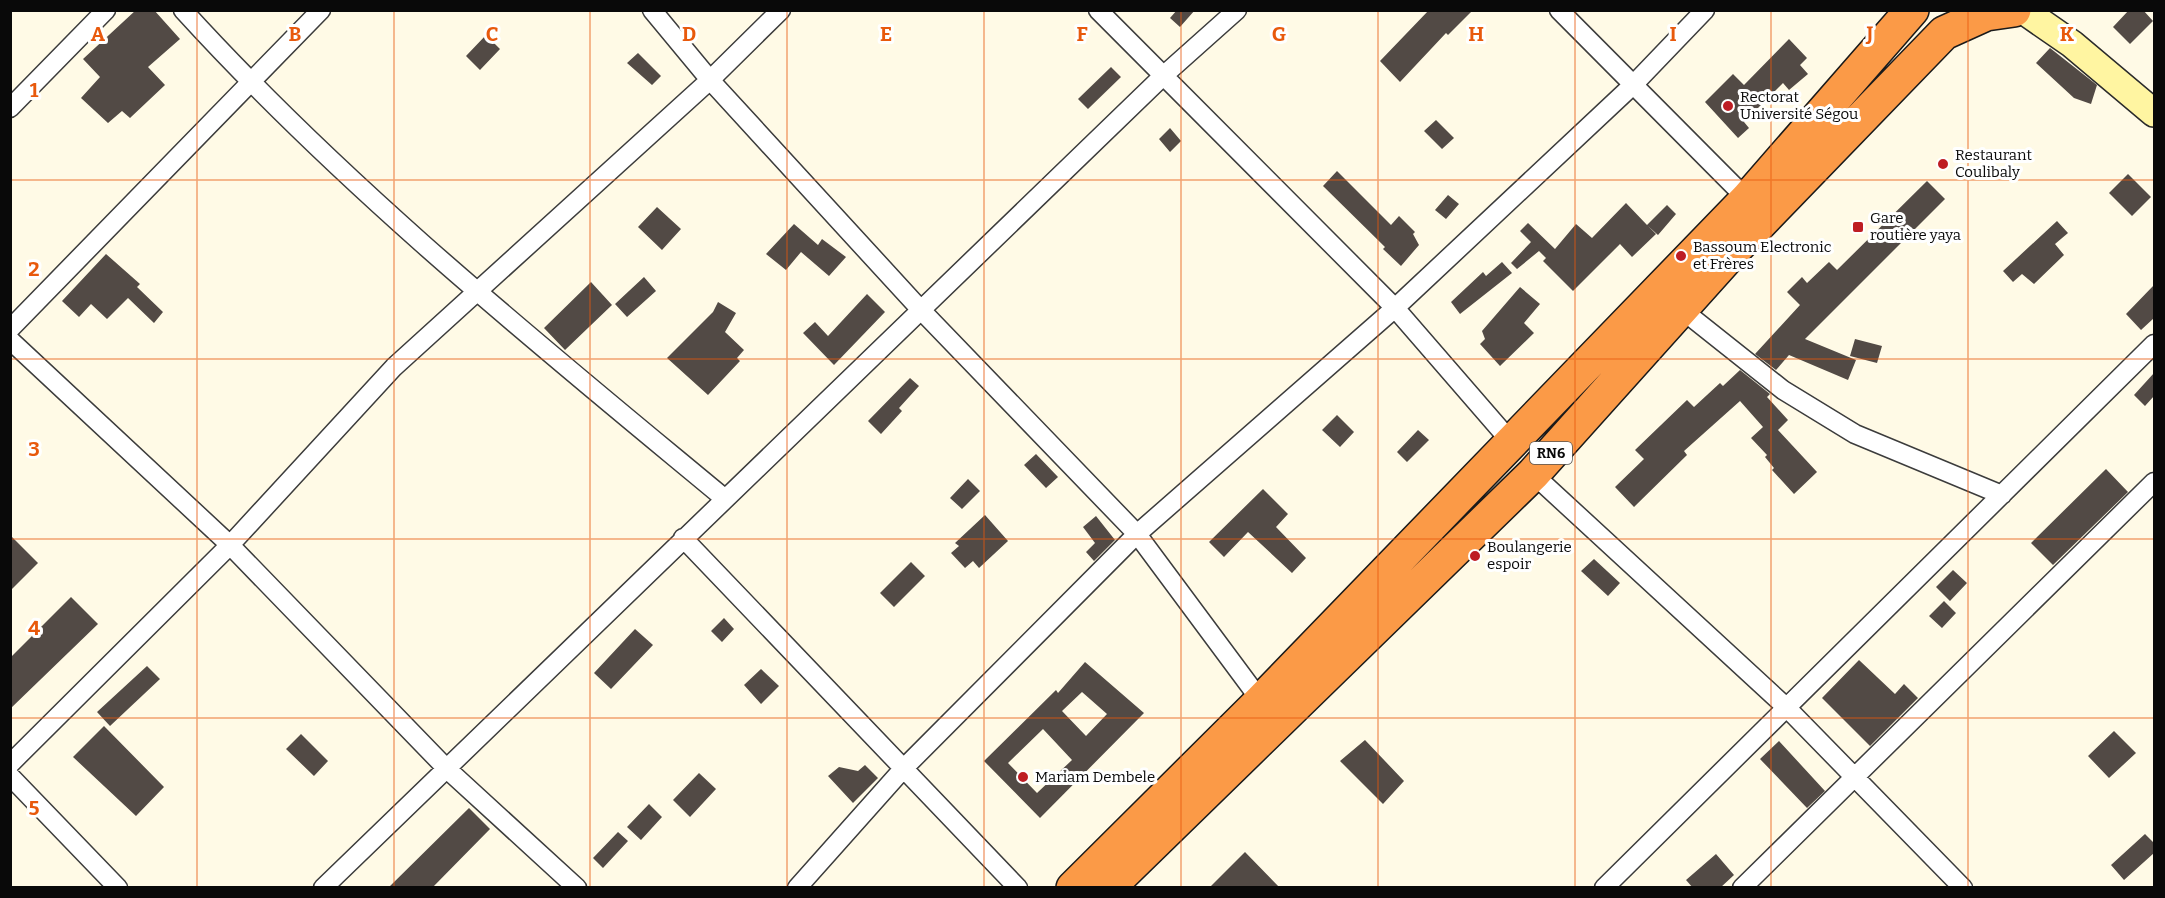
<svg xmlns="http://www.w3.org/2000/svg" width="2165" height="898" font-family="Bitter,serif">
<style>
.building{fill:#524a45;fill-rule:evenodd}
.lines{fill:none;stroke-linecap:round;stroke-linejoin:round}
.street-casing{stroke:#3c3c3c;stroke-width:21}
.secondary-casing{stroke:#2b2b2b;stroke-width:30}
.highway-casing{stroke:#1a1a1a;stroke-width:36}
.street{stroke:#fff;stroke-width:18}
.secondary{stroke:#fff5a1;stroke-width:27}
.highway{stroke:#fb9a47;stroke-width:33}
.grid{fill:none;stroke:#e8590c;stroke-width:1.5;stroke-opacity:0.55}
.poi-dot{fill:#be1d24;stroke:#fff;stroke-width:2}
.labels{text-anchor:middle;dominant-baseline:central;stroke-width:6;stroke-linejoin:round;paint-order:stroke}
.shield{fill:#fff;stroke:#535353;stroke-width:1.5}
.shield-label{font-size:14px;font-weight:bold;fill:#090909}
.poi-label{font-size:15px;fill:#090909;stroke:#fff;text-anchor:start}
.grid-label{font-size:20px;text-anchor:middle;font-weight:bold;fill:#e8590c;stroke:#fff;stroke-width:6;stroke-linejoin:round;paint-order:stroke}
</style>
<rect width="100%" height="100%" fill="#fffae6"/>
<path class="building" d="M136,10H154L180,39L148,67L165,85L130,118L122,111L108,123L81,98L100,77L83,59Z
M1177,10H1195L1180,27L1170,18Z
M1429,10H1473L1448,35L1446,33L1400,82L1380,61Z
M2129,10H2143L2153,21L2130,44L2113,27Z
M486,35L500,49L480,70L466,56Z
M1789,39L1807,58L1800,65L1808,74L1789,90L1783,83L1744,122L1749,128L1738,138L1705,102L1733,74L1744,85Z
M2050,48L2097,85L2091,104L2074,98L2036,63Z
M638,53L661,76L652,85L627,63Z
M1111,67L1121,77L1088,109L1078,99Z
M1436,120L1454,138L1442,149L1424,131Z
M1170,128L1181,141L1170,152L1159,139Z
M1337,171L1391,225L1399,216L1415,232L1413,234L1419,245L1401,266L1383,249L1385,247L1323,186Z
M2128,174L2151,197L2132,216L2109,193Z
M1927,181L1945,199L1805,339L1856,360L1848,380L1789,355L1776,370L1755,354L1800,305L1787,292L1802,277L1807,283L1829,262L1837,270Z
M1448,195L1459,204L1446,219L1435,210Z
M1626,203L1647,225L1667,205L1676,214L1658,235L1648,226L1656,234L1632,257L1620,244L1573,291L1543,261L1546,258L1539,251L1517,269L1511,263L1531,242L1520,231L1528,223L1555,249L1576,224L1592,238Z
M657,207L681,229L662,250L638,227Z
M2057,221L2068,233L2055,244L2064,255L2034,284L2022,274L2013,282L2003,271Z
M794,224L818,245L822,239L846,257L829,276L801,252L786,270L766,254Z
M106,254L140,284L137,287L163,312L154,323L128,298L107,319L91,304L79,317L62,301Z
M1502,262L1512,273L1460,314L1451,302L1483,272L1486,276Z
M644,277L656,291L627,317L615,304Z
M591,282L612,305L565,350L544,328Z
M2154,285V318L2141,330L2126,314Z
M1520,287L1540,304L1524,323L1534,333L1500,366L1480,344L1485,339L1482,331Z
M867,294L885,312L834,365L803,333L815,322L828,336Z
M718,302L736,313L725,332L744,350L737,358L740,361L708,395L667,358L713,312Z
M1855,339L1882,346L1877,363L1850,356Z
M1740,370L1770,394L1767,397L1788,420L1778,430L1817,472L1794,494L1772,470L1774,468L1765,457L1767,455L1751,438L1763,427L1740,401L1684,451L1687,455L1634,507L1615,487L1644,459L1635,450L1687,400L1694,407L1720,383L1723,386Z
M2154,373V396L2145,406L2134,395Z
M910,378L919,386L899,408L902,411L881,434L868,421Z
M1337,415L1354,432L1340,447L1322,430Z
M1418,430L1429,440L1407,462L1397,452Z
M1036,454L1058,477L1046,488L1024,465Z
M2106,469L2128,492L2053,565L2031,543Z
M968,479L980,491L962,509L950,498Z
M1263,489L1288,514L1276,527L1306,558L1292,573L1248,532L1224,557L1209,542Z
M985,515L1008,541L979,568L973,561L965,568L951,553L959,546L955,543Z
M1096,516L1115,540L1094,561L1086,552L1095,543L1083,527Z
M10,535L38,563L10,591Z
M1594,559L1620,583L1608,596L1581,571Z
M911,562L925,576L894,607L880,593Z
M1953,570L1967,583L1950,601L1936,587Z
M71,597L98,624L10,709V658Z
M1944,601L1956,613L1942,628L1929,616Z
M724,618L734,629L722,642L711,631Z
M635,629L653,645L611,689L594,673Z
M1859,660L1895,694L1904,684L1918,698L1870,746L1822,698Z
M1085,662L1144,713L1040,818L984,761L1056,690L1058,693ZM1082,692L1107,714L1086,736L1062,711ZM1043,729L1072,760L1037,793L1008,763Z
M147,666L160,679L110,726L97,712Z
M761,669L779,686L761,704L744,685Z
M104,726L164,787L136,816L73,757Z
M2114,731L2136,753L2109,778L2088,756Z
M301,734L328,761L314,776L286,749Z
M1365,740L1404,781L1383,804L1340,761Z
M1779,741L1825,791L1807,808L1760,759Z
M865,765L878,778L853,803L828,776L839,767L858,771Z
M699,773L716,789L690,817L673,800Z
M649,804L662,817L641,840L627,827Z
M469,808L490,829L432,888H388Z
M618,832L628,841L603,868L593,858Z
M2145,834L2154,843V853L2124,880L2111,865Z
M1245,852L1280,888H1209Z
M1716,854L1734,875L1720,888H1693L1686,880Z"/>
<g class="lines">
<g class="street-casing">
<path id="street" d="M183,10C347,190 537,343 724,498
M652,10L710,80L920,309L1137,534L1261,701
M1098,10L1395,308L1512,443
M1559,10L1747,199
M10,108L106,10
M1681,309L1783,390L1855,434L2002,495
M10,329L321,10
M10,340L230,545L447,769L577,888
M1533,474L1787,708L1963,888
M683,538L1018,888
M10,764L230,545L394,367L710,80L781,10
M10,776L118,888
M323,888L1163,76L1237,10
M797,888L903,769L1137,534L1395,308L1634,84L1705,10
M1604,888L2154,344
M1742,888L2154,482"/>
</g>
<g class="secondary-casing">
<path id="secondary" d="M2023,10L2072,44L2154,113"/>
</g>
<g class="highway-casing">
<path id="highway" d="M1982,10L1986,14L2014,10
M1073,888L1261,701L1747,199L1912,10
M1108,888L1533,474L1736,248L1944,33L1986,14"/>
</g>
<use href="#street" class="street"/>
<use href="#secondary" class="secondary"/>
<use href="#highway" class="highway"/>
</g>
<path class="grid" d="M197,10V888M394,10V888M590,10V888M787,10V888M984,10V888M1181,10V888M1378,10V888M1575,10V888M1771,10V888M1968,10V888M10,180H2154M10,359H2154M10,539H2154M10,718H2154"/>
<g class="poi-dot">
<circle cx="1728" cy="106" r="6"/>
<circle cx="1943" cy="164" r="6"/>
<rect x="1852" y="221" width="12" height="12" rx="3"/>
<circle cx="1681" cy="256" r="6"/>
<circle cx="1475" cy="556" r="6"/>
<circle cx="1023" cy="777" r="6"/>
</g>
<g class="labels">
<rect class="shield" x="1530" y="442" width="42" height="22" rx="4.5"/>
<g class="shield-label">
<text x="1551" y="453">RN6</text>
</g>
<g class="poi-label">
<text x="1740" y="97">Rectorat<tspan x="1740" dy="17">Université Ségou</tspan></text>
<text x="1955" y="155">Restaurant<tspan x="1955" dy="17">Coulibaly</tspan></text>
<text x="1870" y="218">Gare<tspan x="1870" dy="17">routière yaya</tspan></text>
<text x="1693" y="247">Bassoum Electronic<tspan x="1693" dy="17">et Frères</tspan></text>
<text x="1487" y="547">Boulangerie<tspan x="1487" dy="17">espoir</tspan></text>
<text x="1035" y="777">Mariam Dembele</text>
</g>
</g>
<g class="grid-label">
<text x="98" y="41">A</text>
<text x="295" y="41">B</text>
<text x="492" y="41">C</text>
<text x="689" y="41">D</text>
<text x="886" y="41">E</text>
<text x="1082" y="41">F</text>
<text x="1279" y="41">G</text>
<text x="1476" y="41">H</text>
<text x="1673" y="41">I</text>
<text x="1870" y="41">J</text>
<text x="2067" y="41">K</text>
<text x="34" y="97">1</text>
<text x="34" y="276">2</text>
<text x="34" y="456">3</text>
<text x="34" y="635">4</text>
<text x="34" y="815">5</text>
</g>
<rect width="2165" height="898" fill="none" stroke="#090909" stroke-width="24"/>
</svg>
